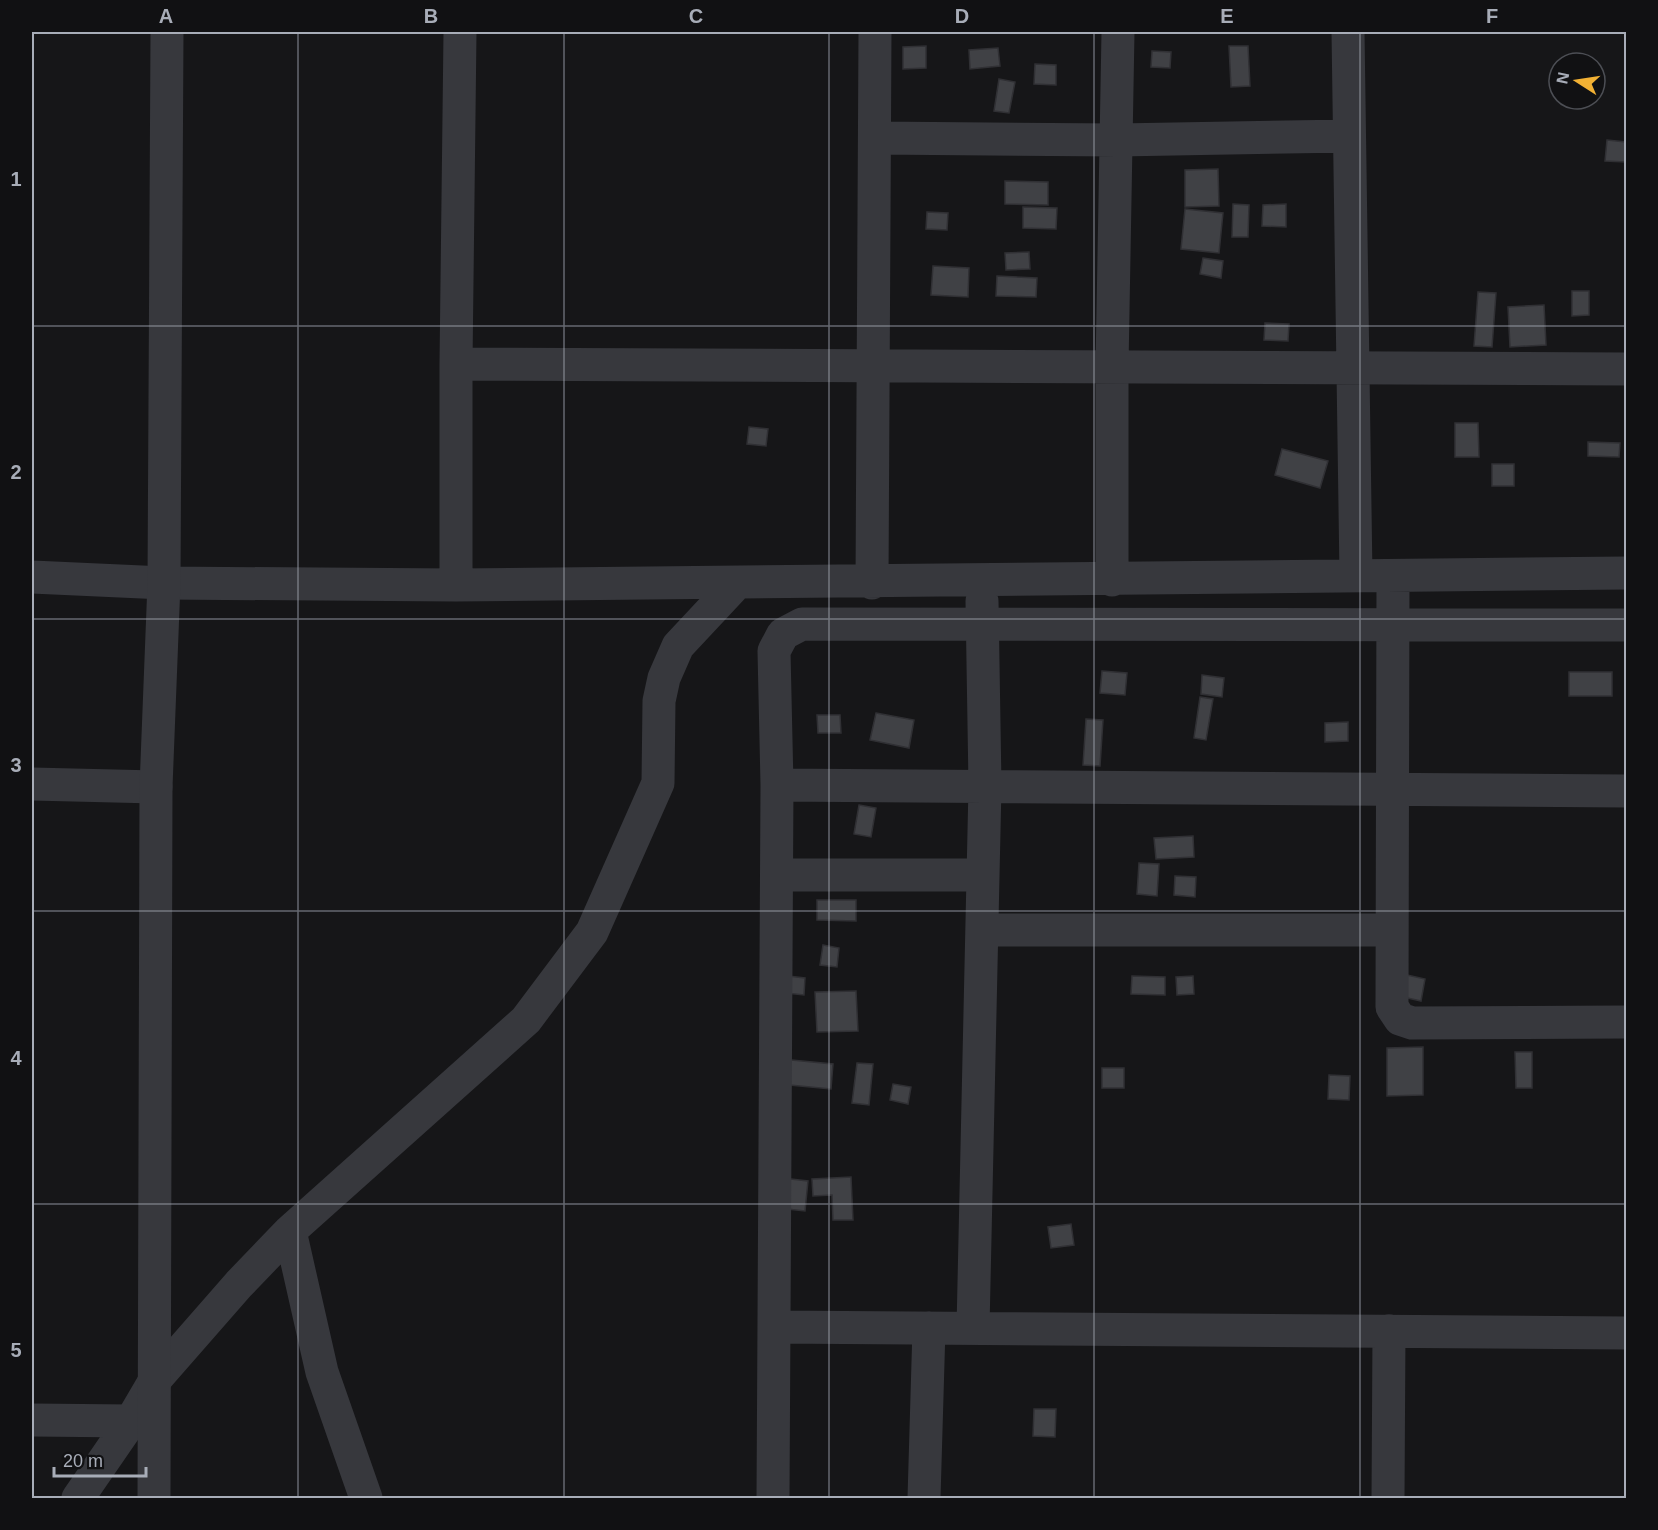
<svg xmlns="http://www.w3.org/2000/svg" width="1658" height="1530" font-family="Arial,sans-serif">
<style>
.building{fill:#404145;stroke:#303034;stroke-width:1.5}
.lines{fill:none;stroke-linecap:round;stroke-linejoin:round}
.minor{stroke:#37383d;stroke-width:33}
.tertiary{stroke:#37383d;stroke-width:33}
.grid{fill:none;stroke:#a8adb8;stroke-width:1.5;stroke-opacity:0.55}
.neatline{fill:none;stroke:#a8adb8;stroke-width:2}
.grid-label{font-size:20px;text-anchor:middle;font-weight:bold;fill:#a8adb8}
</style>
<rect width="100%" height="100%" fill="#161618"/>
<path class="building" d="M926,46V68L903,69V47Z
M1229,46H1248L1250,86L1231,87Z
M998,48L1000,66L970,69L969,50Z
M1152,51L1171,52L1170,68L1151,67Z
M1035,64L1056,65V85L1034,84Z
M999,79L1015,82L1009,113L994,111Z
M1607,140L1626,142V162L1605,161Z
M1218,169L1219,206L1185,207V170Z
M1005,181L1048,182V205L1005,204Z
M1233,204L1249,205L1248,237H1232Z
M1286,204V227L1262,226L1263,205Z
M1023,207L1057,208L1056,229L1023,228Z
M1185,209L1223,213L1219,253L1181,249Z
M927,212L948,213L947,230L926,229Z
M1029,252L1030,269L1006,270L1005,253Z
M1203,258L1223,261L1221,278L1200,274Z
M933,266L969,268L968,297L931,295Z
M997,276L1037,278L1036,297L996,296Z
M1572,291H1589V315L1572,316Z
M1478,292L1496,293L1492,347L1474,346Z
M1544,305L1546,345L1510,347L1508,307Z
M1265,323L1289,324L1288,341L1264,340Z
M1455,423H1478L1479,457H1455Z
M749,427L768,429L766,446L747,444Z
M1588,442L1620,443L1619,457L1588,456Z
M1282,449L1328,461L1320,488L1275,475Z
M1492,464H1514V486H1492Z
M1102,671L1127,673L1125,695L1100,693Z
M1569,672H1612V696H1569Z
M1202,675L1224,678L1222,697L1201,694Z
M1200,697L1213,699L1206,740L1194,738Z
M876,713L914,720L909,748L870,740Z
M817,715H840L841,733H818Z
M1086,719L1103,720L1100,766L1083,765Z
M1348,722V741L1325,742V723Z
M859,805L876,808L871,837L854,834Z
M1193,836L1194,857L1156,859L1154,838Z
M1139,863L1159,864L1157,896L1137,894Z
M1175,876L1196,877L1195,897L1174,895Z
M817,900H856V921L817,920Z
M823,945L839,948L837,967L820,965Z
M779,975L805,978L804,995L777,992Z
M1407,975L1425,979L1421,1001L1403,997Z
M1132,976L1165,977V995L1131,994Z
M1193,976L1194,994L1177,995L1176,977Z
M856,991L858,1031L817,1032L815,992Z
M1423,1047V1095L1387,1096V1048Z
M1515,1052H1532V1088H1516Z
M781,1059L833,1064L831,1089L779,1084Z
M857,1063L873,1064L869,1105L852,1103Z
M1102,1068H1124V1088H1102Z
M1329,1075L1350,1076L1349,1100L1328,1099Z
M893,1084L911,1087L908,1104L890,1100Z
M851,1177L853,1220H833L832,1195L813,1196L812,1179Z
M782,1178L808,1181L805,1211L778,1208Z
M1071,1224L1074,1245L1051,1248L1048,1227Z
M1034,1409H1056L1055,1437L1033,1436Z"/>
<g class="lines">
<path class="minor" d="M1348,32L1356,576
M876,138L1118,140L1349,136
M456,364L1626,369
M1393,576L1392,1007L1400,1019L1412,1023L1626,1022
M32,577L164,583L456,585L1626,573
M1112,580V367L1118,32
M872,583L875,32
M456,585V364L460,32
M32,784L156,787
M777,785L1626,791
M777,875H983
M982,930H1391
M290,1231L322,1372L366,1498
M774,1327L1626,1333
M973,1328L985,786L982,601
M32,1420L131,1421
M78,1498L131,1421L155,1380L239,1284L290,1231L526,1020L592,932L658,783L659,701L664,678L678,646L736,584
M773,1498L777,785L774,651L783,634L802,624L1626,625
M924,1498L929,1328
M1388,1498L1389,1331"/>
<path class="tertiary" d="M154,1498L156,787L164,583L167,32"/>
</g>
<path class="grid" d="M298,32V1498M564,32V1498M829,32V1498M1094,32V1498M1360,32V1498M32,326H1626M32,619H1626M32,911H1626M32,1204H1626"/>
<rect width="1658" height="1530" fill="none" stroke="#111113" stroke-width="66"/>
<g transform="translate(1577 81) rotate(282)"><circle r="28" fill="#111113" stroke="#4d4f55" stroke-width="1.5"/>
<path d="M0-4.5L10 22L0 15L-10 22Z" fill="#f2b134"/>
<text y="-9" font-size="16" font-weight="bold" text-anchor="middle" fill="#a8adb8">N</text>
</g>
<path d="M54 1467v9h92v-9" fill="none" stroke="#a8adb8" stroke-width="3"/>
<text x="63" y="1467" font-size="18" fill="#a8adb8" stroke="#111113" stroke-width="4.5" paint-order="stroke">20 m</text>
<rect x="33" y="33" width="1592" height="1464" class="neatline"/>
<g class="grid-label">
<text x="166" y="23">A</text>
<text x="431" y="23">B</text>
<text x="696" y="23">C</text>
<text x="962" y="23">D</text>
<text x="1227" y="23">E</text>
<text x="1492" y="23">F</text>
<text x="16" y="186">1</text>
<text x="16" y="479">2</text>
<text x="16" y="772">3</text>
<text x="16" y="1065">4</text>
<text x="16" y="1357">5</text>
</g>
</svg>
